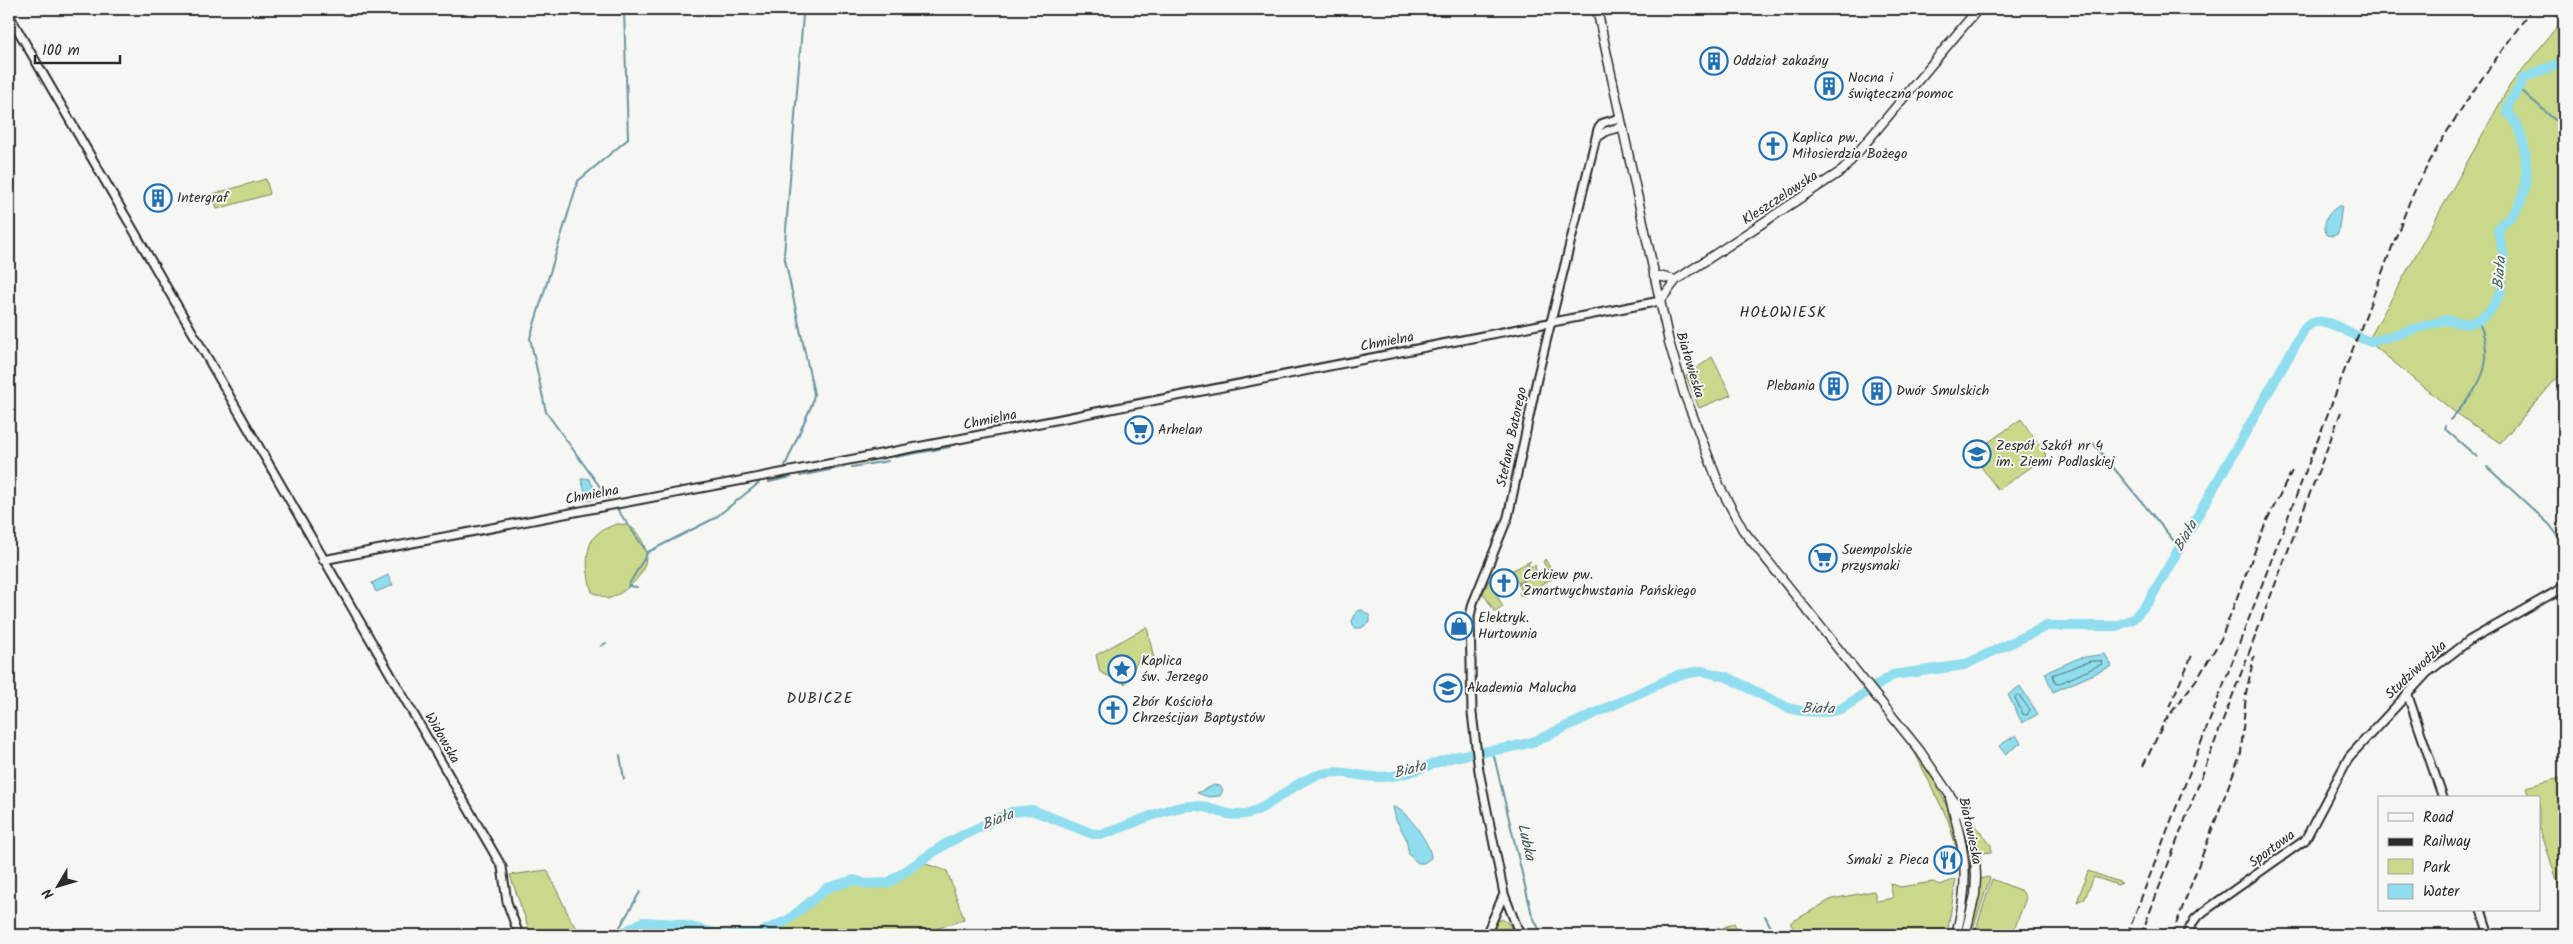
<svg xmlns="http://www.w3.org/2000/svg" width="2573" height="944" font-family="Kalam,sans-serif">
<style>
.green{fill:#cad88c;stroke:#7a825c}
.water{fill:#8fddee;stroke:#6796a0}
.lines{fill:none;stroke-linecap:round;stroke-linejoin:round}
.shore{stroke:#537279;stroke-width:1}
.stream{stroke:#6796a0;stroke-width:2}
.river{stroke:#8fddee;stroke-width:10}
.tertiary-casing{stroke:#2b2b2b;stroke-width:11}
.secondary-casing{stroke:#2b2b2b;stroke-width:11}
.tertiary{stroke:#f6f6f2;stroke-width:7}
.secondary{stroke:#f6f6f2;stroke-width:8}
.rail{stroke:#2b2b2b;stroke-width:2;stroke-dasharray:8 4;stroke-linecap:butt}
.labels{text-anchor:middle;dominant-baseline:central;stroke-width:4;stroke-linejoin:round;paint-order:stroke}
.poi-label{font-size:14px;fill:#2b2b2b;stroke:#f6f6f2;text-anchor:start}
.street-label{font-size:14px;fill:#2b2b2b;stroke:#f6f6f2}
.water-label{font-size:15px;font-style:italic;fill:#44585c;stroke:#f6f6f2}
.neighbourhood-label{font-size:15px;letter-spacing:1px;fill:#2b2b2b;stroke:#f6f6f2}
</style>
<rect width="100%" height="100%" fill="#f6f6f2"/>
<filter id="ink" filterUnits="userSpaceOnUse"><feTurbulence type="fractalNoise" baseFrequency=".02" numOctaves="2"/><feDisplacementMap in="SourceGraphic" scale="10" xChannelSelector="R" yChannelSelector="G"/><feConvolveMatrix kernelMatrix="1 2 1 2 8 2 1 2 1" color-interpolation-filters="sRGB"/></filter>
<g filter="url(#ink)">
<path class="green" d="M2564,18V370L2500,443L2452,410L2368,341L2510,85Z
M266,179L270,194L217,209L213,194Z
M1712,357L1731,395L1699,408L1686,376Z
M2021,419L2047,456L1998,490L1972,454Z
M616,524C630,524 634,527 641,539C657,565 632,590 608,599L592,592C587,576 583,548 596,535C600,530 610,527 616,524Z
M1545,559L1553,573L1560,574L1521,596L1519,593L1522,591L1518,584L1537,574L1539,577L1549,572L1543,562Z
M1531,561L1528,564L1530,567L1535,565L1536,572L1518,583L1511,571Z
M1489,580L1503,607L1495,612L1483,593Z
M1147,627L1155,664L1140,657L1125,684L1100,672L1096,655Z
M1913,749C1940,784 1956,820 1961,864L1948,820Z
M2564,777V901L2539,826V798H2530L2526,787Z
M1971,821L1991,845V852L1983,853L1976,844L1970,822Z
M920,862L947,871L964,919L920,935H729L757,934L788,920L827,888L854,880L866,884L888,883Z
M547,870L572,922L583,935H531L510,875Z
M2088,871L2122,883L2118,885L2094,877L2085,898L2077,902Z
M1987,877L1990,878L1971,935H1969L1981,879Z
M1956,879L1947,935H1798L1790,923L1832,899L1874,891L1877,901L1893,898L1890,883L1900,887L1933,882L1940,885Z
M1992,879L2022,891L2026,898L2012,935H1974Z
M1502,919L1508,923L1516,935L1499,933L1489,935L1496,922Z
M643,922L678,924L723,935H619Z
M1734,923L1740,935H1719L1716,931Z"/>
<path class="water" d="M2339,206H2342L2338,234L2333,236L2327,235C2321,223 2328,212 2339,206Z
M585,478L589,479L600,497L588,501L581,479Z
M388,575L393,585L376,592L372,583Z
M1362,610L1370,616V622L1361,628H1354L1352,621L1357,611Z
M2105,654L2112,666L2053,692L2045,673L2079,658Z
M2020,686L2038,714L2022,723L2008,695Z
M2016,735L2021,743L2005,754L1999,746Z
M1214,785L1220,786L1223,790L1220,796L1209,797L1197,793Z
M1393,807C1406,808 1432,846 1431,858L1424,863H1418L1409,855L1406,838L1396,820Z"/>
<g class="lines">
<path class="shore" d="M2091,661H2101L2102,664L2058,684L2055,683L2053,675Z
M2018,694L2030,710L2027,715L2023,714L2015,698Z"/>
<path class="stream" d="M2520,89L2564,128
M2450,420C2479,388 2498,364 2478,320
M2445,426V429L2477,457
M2093,443L2179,547
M895,457L950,447
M785,466L812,404L814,394L784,255L803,15L800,9
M852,467L888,461
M2487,467L2550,525L2564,545
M800,476L844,467
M769,482L791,477
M608,498L546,412L530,338L578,181L628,139L624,9
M617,509L647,552
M637,587L628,586L648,552L715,518L759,483
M601,646L606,643
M1493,752L1532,915L1542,935
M620,755L624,779
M1765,916L1775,935
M621,934L620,927L640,892"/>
<path class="river" d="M619,935L643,922L678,924L723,935
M729,935L757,934L788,920L827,888L854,880L866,884L888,883L947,843L1011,812L1032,810L1093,834H1103C1130,826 1170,804 1197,806C1213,807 1228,818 1245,814C1274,807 1293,781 1322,774C1343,769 1358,777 1378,777C1406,777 1428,764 1454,757C1481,751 1508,750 1535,741L1678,675L1702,671L1727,677L1788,708L1801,711L1828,712L1841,709L1893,675L1964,665L2047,626H2117L2133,619L2149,601L2305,328C2323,310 2350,336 2371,342L2445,320L2468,324L2481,319L2490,311L2501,292L2504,259L2498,230C2503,221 2511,218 2516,210C2533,184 2528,132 2507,112C2507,99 2520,92 2523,79C2536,71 2550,67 2564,63"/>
<g class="tertiary-casing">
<path id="tertiary" d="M9,15L502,867L507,902L519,935
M1598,137L1607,131L1622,127
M323,560L954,440L1660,301
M2407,693L2443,798
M2481,910L2489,935
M1486,935L1504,894
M1520,935L1504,894L1479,771L1472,713L1470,616L1473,603L1508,517L1537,379L1598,129L1603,123L1620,118
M2186,935L2195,919L2203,912L2305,840L2349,757L2427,673L2470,640L2564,587"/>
</g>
<g class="secondary-casing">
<path id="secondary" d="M1597,9L1669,342L1684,393L1720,487L1743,530L1920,751L1964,816L1975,854L1976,877L1975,895L1965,935
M1654,275L1676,280
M1660,301L1676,280L1843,170L1978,9
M1950,798C1965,854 1971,877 1956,935"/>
</g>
<use href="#tertiary" class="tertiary"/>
<use href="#secondary" class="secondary"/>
<path class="rail" d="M2169,707L2193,653
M2143,766L2165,721L2199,676L2221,639L2266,522L2293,469
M2127,935L2409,203C2441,132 2487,71 2532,9
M2141,935L2341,412
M2172,935L2241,753L2246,694L2254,656"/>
</g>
</g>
<defs>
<g id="building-ring" transform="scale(1.4375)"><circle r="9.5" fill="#f6f6f2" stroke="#1f6fb2" stroke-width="1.5"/><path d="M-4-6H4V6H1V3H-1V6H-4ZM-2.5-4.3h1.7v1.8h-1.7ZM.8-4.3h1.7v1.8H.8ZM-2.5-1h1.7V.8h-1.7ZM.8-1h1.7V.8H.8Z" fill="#1f6fb2"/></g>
<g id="church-ring" transform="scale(1.4375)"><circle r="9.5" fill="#f6f6f2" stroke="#1f6fb2" stroke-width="1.5"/><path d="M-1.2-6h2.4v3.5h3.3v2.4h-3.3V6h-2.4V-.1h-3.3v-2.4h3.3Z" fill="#1f6fb2"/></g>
<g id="supermarket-ring" transform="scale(1.4375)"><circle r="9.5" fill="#f6f6f2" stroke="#1f6fb2" stroke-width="1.5"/><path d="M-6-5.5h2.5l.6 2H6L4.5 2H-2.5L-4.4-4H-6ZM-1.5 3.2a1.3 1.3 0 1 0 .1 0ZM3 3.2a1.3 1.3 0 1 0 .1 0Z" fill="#1f6fb2"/></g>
<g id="school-ring" transform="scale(1.4375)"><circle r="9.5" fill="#f6f6f2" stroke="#1f6fb2" stroke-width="1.5"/><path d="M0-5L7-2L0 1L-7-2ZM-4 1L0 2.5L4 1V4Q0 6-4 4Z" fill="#1f6fb2"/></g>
<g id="shop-ring" transform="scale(1.4375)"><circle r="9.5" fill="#f6f6f2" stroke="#1f6fb2" stroke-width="1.5"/><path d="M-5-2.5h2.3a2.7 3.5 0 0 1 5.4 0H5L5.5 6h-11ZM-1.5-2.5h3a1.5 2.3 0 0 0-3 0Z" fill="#1f6fb2"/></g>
<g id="sight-ring" transform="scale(1.4375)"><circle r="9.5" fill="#f6f6f2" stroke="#1f6fb2" stroke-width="1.5"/><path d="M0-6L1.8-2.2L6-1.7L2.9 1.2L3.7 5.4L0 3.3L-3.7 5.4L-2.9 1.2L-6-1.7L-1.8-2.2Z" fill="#1f6fb2"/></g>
<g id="restaurant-ring" transform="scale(1.4375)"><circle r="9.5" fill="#f6f6f2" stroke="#1f6fb2" stroke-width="1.5"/><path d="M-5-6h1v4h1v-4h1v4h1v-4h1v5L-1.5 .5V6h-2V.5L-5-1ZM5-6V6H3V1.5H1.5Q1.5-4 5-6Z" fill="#1f6fb2"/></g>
</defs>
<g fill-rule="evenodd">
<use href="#building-ring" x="1714" y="61"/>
<use href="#building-ring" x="1829" y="86"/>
<use href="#church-ring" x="1773" y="146"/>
<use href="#building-ring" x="158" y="198"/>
<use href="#building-ring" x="1834" y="386"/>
<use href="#building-ring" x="1877" y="391"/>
<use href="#supermarket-ring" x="1139" y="430"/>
<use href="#school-ring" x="1977" y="454"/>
<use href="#supermarket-ring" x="1823" y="558"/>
<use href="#church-ring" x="1504" y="583"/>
<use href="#shop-ring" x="1459" y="626"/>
<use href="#sight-ring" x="1122" y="669"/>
<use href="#school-ring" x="1448" y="688"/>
<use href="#church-ring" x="1113" y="710"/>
<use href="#restaurant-ring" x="1948" y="860"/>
</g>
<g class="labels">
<g class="poi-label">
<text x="1733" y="61">Oddział zakaźny</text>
<text x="1848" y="78">Nocna i<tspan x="1848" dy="16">świąteczna pomoc</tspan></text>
<text x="1792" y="138">Kaplica pw.<tspan x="1792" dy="16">Miłosierdzia Bożego</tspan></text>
<text x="177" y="198">Intergraf</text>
<text x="1815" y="386" text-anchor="end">Plebania</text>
<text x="1896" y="391">Dwór Smulskich</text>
<text x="1158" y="430">Arhelan</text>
<text x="1996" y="446">Zespół Szkół nr 4<tspan x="1996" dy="16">im. Ziemi Podlaskiej</tspan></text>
<text x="1842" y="550">Suempolskie<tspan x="1842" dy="16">przysmaki</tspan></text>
<text x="1523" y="575">Cerkiew pw.<tspan x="1523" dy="16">Zmartwychwstania Pańskiego</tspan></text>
<text x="1478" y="618">Elektryk.<tspan x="1478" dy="16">Hurtownia</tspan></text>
<text x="1141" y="661">Kaplica<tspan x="1141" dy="16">św. Jerzego</tspan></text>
<text x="1467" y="688">Akademia Malucha</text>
<text x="1132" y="702">Zbór Kościoła<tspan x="1132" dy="16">Chrześcijan Baptystów</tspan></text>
<text x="1929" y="860" text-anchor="end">Smaki z Pieca</text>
</g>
<g class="street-label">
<text transform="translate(1780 198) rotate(-33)">Kleszczelowska</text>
<text transform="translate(1387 342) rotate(-11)">Chmielna</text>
<text transform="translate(1690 365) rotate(73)">Białowieska</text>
<text transform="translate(990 420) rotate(-12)">Chmielna</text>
<text transform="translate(1512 437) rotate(-78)">Stefana Batorego</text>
<text transform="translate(592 495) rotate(-11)">Chmielna</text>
<text transform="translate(2416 670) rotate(-43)">Studziwodzka</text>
<text transform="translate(442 738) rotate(60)">Widowska</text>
<text transform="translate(1970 831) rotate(78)">Białowieska</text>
<text transform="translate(2272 849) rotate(-36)">Sportowa</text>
</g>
<g class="water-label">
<text transform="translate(2500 273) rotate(-85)">Biała</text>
<text transform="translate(2186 536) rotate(-60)">Biała</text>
<text transform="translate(1818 709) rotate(1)">Biała</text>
<text transform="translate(1410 770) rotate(-15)">Biała</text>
<text transform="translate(998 820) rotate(-22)">Biała</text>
<text transform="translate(1526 842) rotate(77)">Lubka</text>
</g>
<g class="neighbourhood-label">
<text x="1783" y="313">HOŁOWIESK</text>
<text x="820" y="699">DUBICZE</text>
</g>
</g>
<rect width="2573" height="944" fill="none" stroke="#f6f6f2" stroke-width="30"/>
<rect x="15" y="15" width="2543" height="914" fill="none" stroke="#2b2b2b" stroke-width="2" filter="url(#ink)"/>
<rect x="2378" y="796" width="162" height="115" fill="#f6f6f2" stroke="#a5a5a2"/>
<rect x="2388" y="813" width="25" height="8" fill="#f6f6f2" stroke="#a5a5a2"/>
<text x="2423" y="822" font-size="15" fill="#2b2b2b">Road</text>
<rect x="2388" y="838" width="25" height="8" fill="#2b2b2b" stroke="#a5a5a2"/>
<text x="2423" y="846" font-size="15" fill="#2b2b2b">Railway</text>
<rect x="2388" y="859" width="25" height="15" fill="#cad88c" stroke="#a5a5a2"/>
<text x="2423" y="872" font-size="15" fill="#2b2b2b">Park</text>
<rect x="2388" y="884" width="25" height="15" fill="#8fddee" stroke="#a5a5a2"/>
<text x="2423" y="896" font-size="15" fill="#2b2b2b">Water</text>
<g transform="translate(58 886) rotate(232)" stroke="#f6f6f2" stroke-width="4" paint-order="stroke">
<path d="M0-4L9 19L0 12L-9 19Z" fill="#2b2b2b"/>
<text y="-8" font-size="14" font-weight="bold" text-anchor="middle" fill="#2b2b2b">N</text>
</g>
<path d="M35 55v8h85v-8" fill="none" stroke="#2b2b2b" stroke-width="2.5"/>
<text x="42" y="55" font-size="15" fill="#2b2b2b" stroke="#f6f6f2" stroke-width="4" paint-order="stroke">100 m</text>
</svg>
